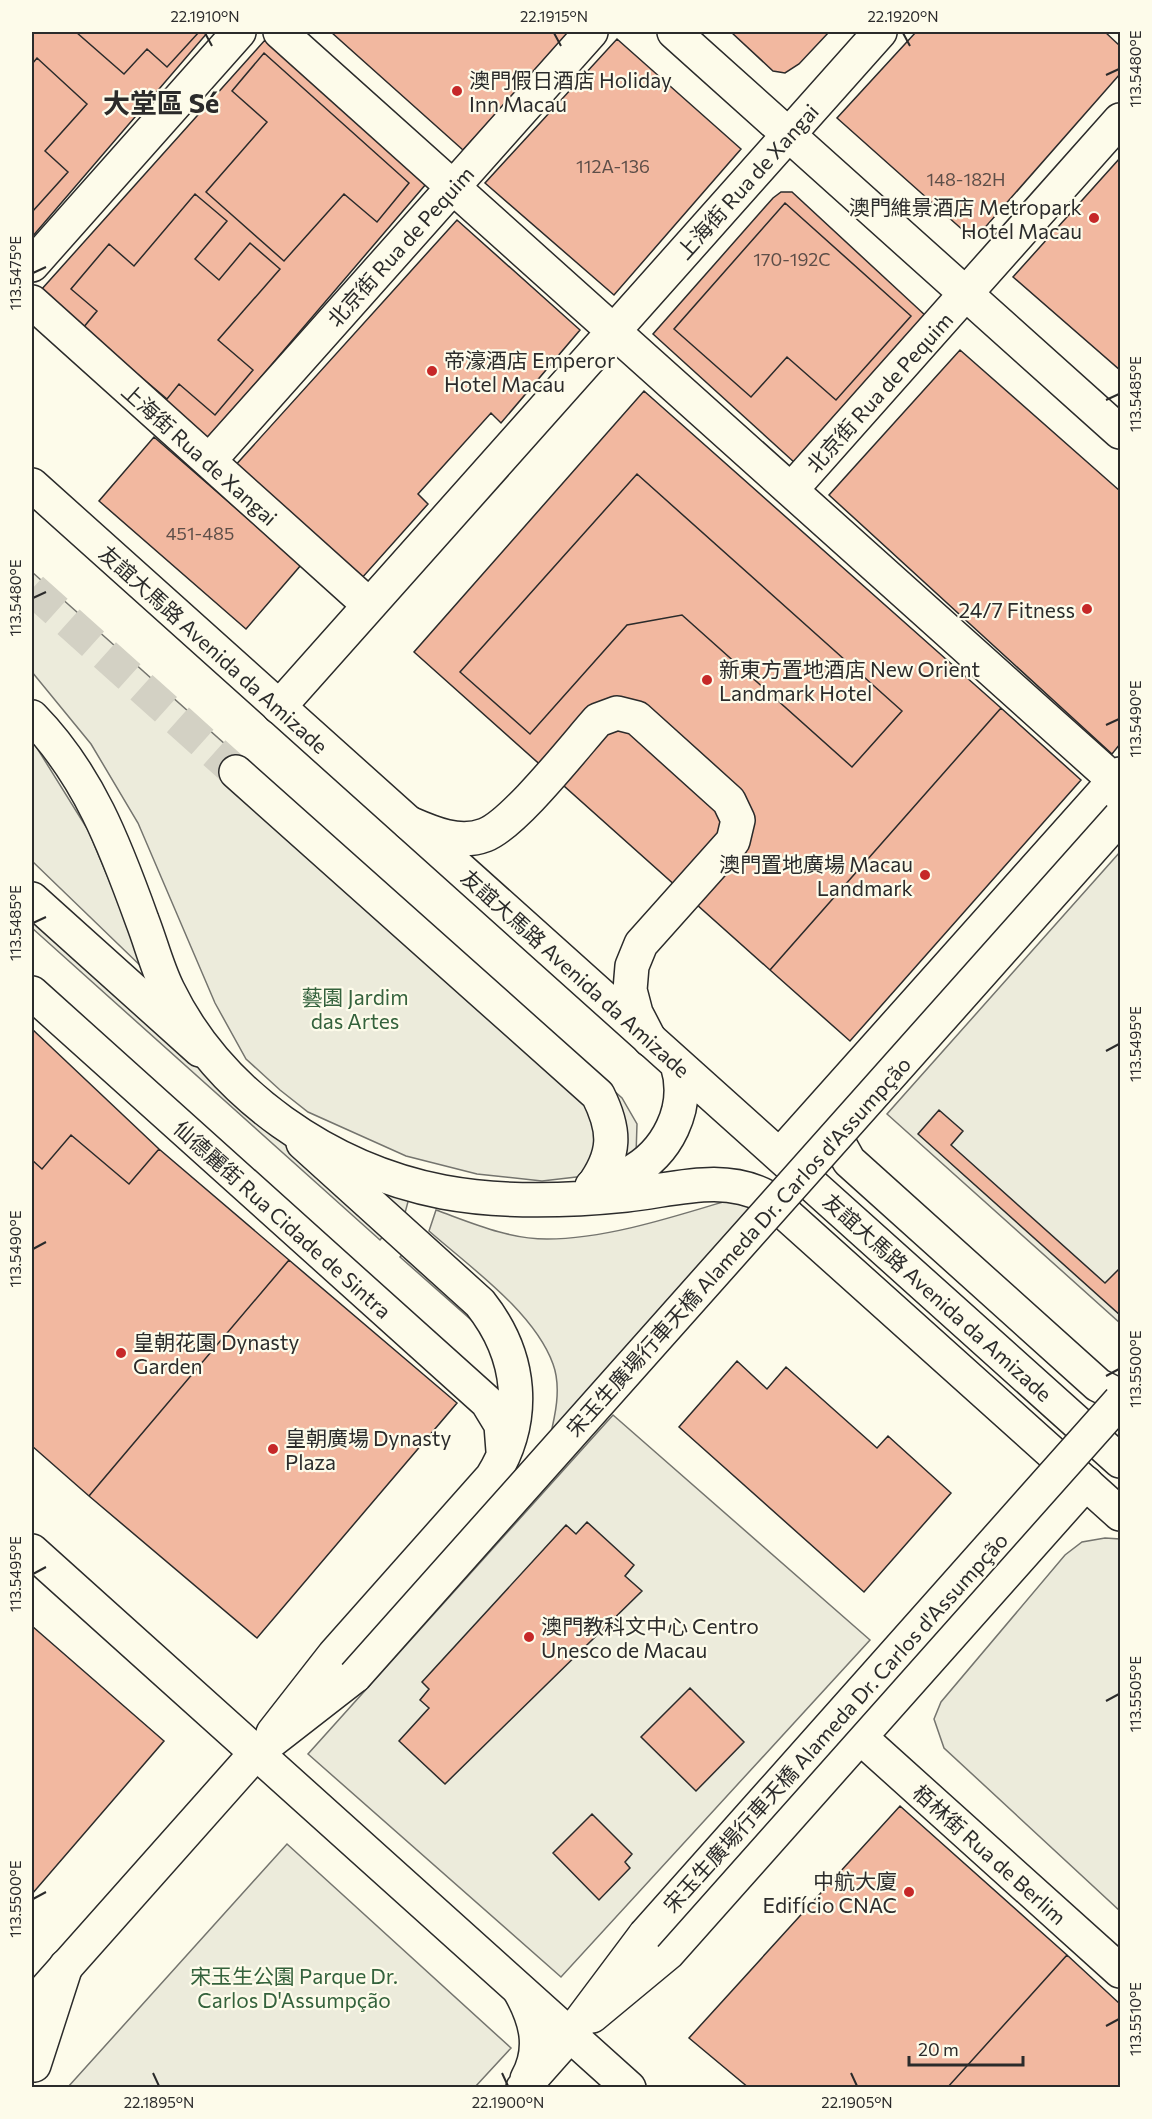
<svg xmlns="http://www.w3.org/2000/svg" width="1152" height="2119" font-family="Commissioner,'Noto Sans SC',sans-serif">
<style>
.green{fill:#ecebdb;stroke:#74746e;stroke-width:1.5}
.building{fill:#f2b8a0;stroke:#2b2b2b;stroke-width:1.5}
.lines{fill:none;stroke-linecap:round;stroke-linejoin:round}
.minor-tunnel{stroke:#d3d1c4;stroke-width:33;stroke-dasharray:33 16;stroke-linecap:butt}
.minor-casing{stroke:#2b2b2b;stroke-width:36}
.major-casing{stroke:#2b2b2b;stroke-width:36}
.minor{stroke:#fdfbea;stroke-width:33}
.major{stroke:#fdfbea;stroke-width:33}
.major-bridge-casing{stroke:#2b2b2b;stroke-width:36;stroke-linecap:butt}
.major-bridge{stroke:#fdfbea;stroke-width:33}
.ticks{fill:none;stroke:#2b2b2b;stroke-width:2}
.poi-dot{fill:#c62828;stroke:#fdfbea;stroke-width:2}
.labels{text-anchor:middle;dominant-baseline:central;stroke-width:4.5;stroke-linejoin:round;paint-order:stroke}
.number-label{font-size:18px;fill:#5d4e48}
.poi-label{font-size:21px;fill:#2b2b2b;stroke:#fdfbea;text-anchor:start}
.street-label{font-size:21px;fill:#2b2b2b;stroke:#fdfbea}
.park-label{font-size:21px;fill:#34623c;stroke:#fdfbea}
.district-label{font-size:27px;font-weight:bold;fill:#2b2b2b;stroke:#fdfbea}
.neatline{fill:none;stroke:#2b2b2b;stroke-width:2}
.ticks-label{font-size:15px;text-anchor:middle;fill:#2b2b2b}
</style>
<rect width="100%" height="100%" fill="#fdfbea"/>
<path class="green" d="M32,572L622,1098L637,1124L636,1155L585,1176L542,1181L477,1174L406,1156L308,1112L280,1090L246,1059L215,1003L138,823L91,744L32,672Z
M32,740L88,830L148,973L32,861Z
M1120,852V1323L887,1114Z
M32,913L389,1229L380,1240L32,928Z
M363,1177L409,1198L405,1213Z
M736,1198L763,1213L547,1450C553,1424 563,1391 553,1364C534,1312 470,1267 429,1231L436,1210C472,1223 508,1239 547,1239C608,1239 679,1215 736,1198Z
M409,1247L482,1315L476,1324L400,1257Z
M613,1415L870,1640L561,1977L308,1754Z
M1105,1538L1120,1539V1911L944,1748L934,1719L941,1702L1065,1555L1082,1542Z
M287,1844L511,2048L475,2087H68Z"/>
<path class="building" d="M32,32H208L32,237Z
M76,32H199L167,67L147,49L124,74Z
M331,32H571L463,150Z
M731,32H829L799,64L785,73L773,71Z
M916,32H1105L1120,46V74L974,240L837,118Z
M617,39L741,149L614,295L485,183Z
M265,40L426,184L207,440L41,290Z
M264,53L409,183L377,222L344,194L284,261L206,192L267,122L232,91Z
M37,58L87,104L45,151L68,172L32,212V64Z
M1120,158V370L1013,277Z
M781,192H792L926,316L795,463L653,334L773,198Z
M195,194L227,221L195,259L219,280L250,243L280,269L218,340L253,370L215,415L179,384L167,399L83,328L97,311L71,289L109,244L134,266Z
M785,203L911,316L836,400L787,357L751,397L674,329Z
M457,220L580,330L501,423L491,413L418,494L428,504L361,579L233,468Z
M960,350L1120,491V744L1112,754L829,495Z
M644,391L1001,708L770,970L414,652Z
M154,437L301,565L246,629L99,501Z
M637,474L902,711L852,767L682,615L627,625L530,734L460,672Z
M1001,708L1081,780L850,1041L770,970Z
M32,1029L159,1149L129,1184L71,1135L42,1169L32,1160Z
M32,1029L159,1149L289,1260L89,1496L32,1446Z
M939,1110L963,1131L951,1145L1105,1283L1118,1270L1120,1272V1315L918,1134Z
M289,1260L457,1403L257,1638L89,1496Z
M737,1361L767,1389L786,1367L877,1448L888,1436L951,1493L864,1592L679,1427Z
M587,1522L634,1565L625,1576L642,1591L445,1784L399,1741L429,1708L420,1700L429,1689L422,1682L566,1525L576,1534Z
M32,1626L164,1741L32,1894Z
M690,1688L744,1742L696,1791L641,1737Z
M900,1806L1067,1955L947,2088H749L689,2038Z
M592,1814L632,1854L625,1862L630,1868L599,1900L553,1853Z
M1067,1955L1120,2004V2088H947Z"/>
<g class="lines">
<path class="minor-tunnel" d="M32,589L236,772"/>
<g class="minor-casing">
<path id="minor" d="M280,32L1114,780
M674,32L1120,432
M32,265L239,32
M32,302L369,605
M209,461L591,32
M791,490L1120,120
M279,707L880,32
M236,772L598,1095C616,1131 616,1154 592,1187
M409,823C432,833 459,845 485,835C514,824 574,747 598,720L617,713L637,718L729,801L738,820L733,841L641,944L632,966L630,990L636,1013L650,1040
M32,899L200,1050
M32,993L487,1402L501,1425L503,1451
M833,1111L835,1136L849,1161L1098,1385L1120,1396
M780,1155L1120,774
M32,1551L629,2088
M273,1733L334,1655L492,1477C528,1419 522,1356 480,1303L303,1143
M860,1737L1120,1971
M592,2016L668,1953L1086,1483
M34,2065L66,1966"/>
</g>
<g class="major-casing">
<path id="major" d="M32,485L1120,1461
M32,717C88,774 115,845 142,920C151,943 157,968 168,990C219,1095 330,1170 443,1192C502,1203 567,1201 626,1195C674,1190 723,1173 767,1197L1120,1514
M592,1186C604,1182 617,1180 628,1174C667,1154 691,1108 677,1064
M520,1991C536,2020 544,2048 527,2079
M32,2005L256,1753L355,1676
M523,2088L570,2035L645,1935"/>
</g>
<use href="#minor" class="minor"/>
<use href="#major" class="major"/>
<g class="major-bridge-casing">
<path id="major-bridge" d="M355,1676L1120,817
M645,1935L1120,1401"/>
</g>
<use href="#major-bridge" class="major-bridge"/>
</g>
<path class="ticks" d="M205,33L212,46M554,33L561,46M903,33L910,46M1106,75L1119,69M33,273L46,267M1106,400L1119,394M33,598L46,592M1106,725L1119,719M33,923L46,917M1106,1051L1119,1044M33,1249L46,1242M1106,1376L1119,1369M33,1574L46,1567M1106,1701L1119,1694M33,1899L46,1892M1106,2026L1119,2019M153,2073L159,2086M502,2073L508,2086M851,2073L857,2086"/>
<g class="poi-dot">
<circle cx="457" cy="91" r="6"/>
<circle cx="1094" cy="218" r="6"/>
<circle cx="432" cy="371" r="6"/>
<circle cx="1087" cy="609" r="6"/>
<circle cx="707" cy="680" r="6"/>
<circle cx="925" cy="875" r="6"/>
<circle cx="121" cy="1353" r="6"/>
<circle cx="273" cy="1449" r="6"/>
<circle cx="529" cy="1637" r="6"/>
<circle cx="909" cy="1892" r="6"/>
</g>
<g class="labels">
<g class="number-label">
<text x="613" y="166">112A-136</text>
<text x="966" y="179">148-182H</text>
<text x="792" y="259">170-192C</text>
<text x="200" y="533">451-485</text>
</g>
<g class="poi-label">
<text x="469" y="79">澳門假日酒店 Holiday<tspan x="469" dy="24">Inn Macau</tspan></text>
<text x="1082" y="206" text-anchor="end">澳門維景酒店 Metropark<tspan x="1082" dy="24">Hotel Macau</tspan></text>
<text x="444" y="359">帝濠酒店 Emperor<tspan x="444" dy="24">Hotel Macau</tspan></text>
<text x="1075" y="609" text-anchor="end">24/7 Fitness</text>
<text x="719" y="668">新東方置地酒店 New Orient<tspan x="719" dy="24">Landmark Hotel</tspan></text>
<text x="913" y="863" text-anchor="end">澳門置地廣場 Macau<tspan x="913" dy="24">Landmark</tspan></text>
<text x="133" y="1341">皇朝花園 Dynasty<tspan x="133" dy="24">Garden</tspan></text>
<text x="285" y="1437">皇朝廣場 Dynasty<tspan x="285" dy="24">Plaza</tspan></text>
<text x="541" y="1625">澳門教科文中心 Centro<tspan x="541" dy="24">Unesco de Macau</tspan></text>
<text x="897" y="1880" text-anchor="end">中航大廈<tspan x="897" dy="24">Edifício CNAC</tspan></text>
</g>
<g class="street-label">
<text transform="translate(747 181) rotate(-48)">上海街 Rua de Xangai</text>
<text transform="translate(400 246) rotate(-48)">北京街 Rua de Pequim</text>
<text transform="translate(879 392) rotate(-48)">北京街 Rua de Pequim</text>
<text transform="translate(200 454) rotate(42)">上海街 Rua de Xangai</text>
<text transform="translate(214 649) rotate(42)">友誼大馬路 Avenida da Amizade</text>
<text transform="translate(576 973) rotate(42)">友誼大馬路 Avenida da Amizade</text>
<text transform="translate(283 1219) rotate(42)">仙德麗街 Rua Cidade de Sintra</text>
<text transform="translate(738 1246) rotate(-48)">宋玉生廣場行車天橋 Alameda Dr. Carlos d'Assumpção</text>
<text transform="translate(938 1297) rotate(42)">友誼大馬路 Avenida da Amizade</text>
<text transform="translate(835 1722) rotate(-48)">宋玉生廣場行車天橋 Alameda Dr. Carlos d'Assumpção</text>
<text transform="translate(990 1854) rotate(42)">栢林街 Rua de Berlim</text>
</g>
<g class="park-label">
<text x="355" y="996">藝園 Jardim<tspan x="355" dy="24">das Artes</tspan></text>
<text x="294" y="1975">宋玉生公園 Parque Dr.<tspan x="294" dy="24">Carlos D'Assumpção</tspan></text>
</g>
<g class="district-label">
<text x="161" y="102">大堂區 Sé</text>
</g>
</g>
<rect width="1152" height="2119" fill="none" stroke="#fdfbea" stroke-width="66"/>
<path d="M909 2056v9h114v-9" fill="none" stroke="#2b2b2b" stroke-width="3"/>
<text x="918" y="2056" font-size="18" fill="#2b2b2b" stroke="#fdfbea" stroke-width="4.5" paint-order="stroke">20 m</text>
<rect x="33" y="33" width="1086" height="2053" class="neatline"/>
<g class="ticks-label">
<text x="205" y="22">22.1910°N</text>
<text x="554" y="22">22.1915°N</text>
<text x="903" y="22">22.1920°N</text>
<text transform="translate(1136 69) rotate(-90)" y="5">113.5480°E</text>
<text transform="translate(16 273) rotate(-90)" y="5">113.5475°E</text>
<text transform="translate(1136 394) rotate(-90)" y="5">113.5485°E</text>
<text transform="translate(16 598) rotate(-90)" y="5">113.5480°E</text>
<text transform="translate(1136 719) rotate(-90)" y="5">113.5490°E</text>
<text transform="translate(16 923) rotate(-90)" y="5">113.5485°E</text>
<text transform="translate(1136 1044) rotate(-90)" y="5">113.5495°E</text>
<text transform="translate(16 1249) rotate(-90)" y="5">113.5490°E</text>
<text transform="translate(1136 1369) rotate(-90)" y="5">113.5500°E</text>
<text transform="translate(16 1574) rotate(-90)" y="5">113.5495°E</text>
<text transform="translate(1136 1694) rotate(-90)" y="5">113.5505°E</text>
<text transform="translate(16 1899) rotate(-90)" y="5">113.5500°E</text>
<text transform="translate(1136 2019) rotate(-90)" y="5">113.5510°E</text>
<text x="159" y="2108">22.1895°N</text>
<text x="508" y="2108">22.1900°N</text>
<text x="857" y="2108">22.1905°N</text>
</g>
</svg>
